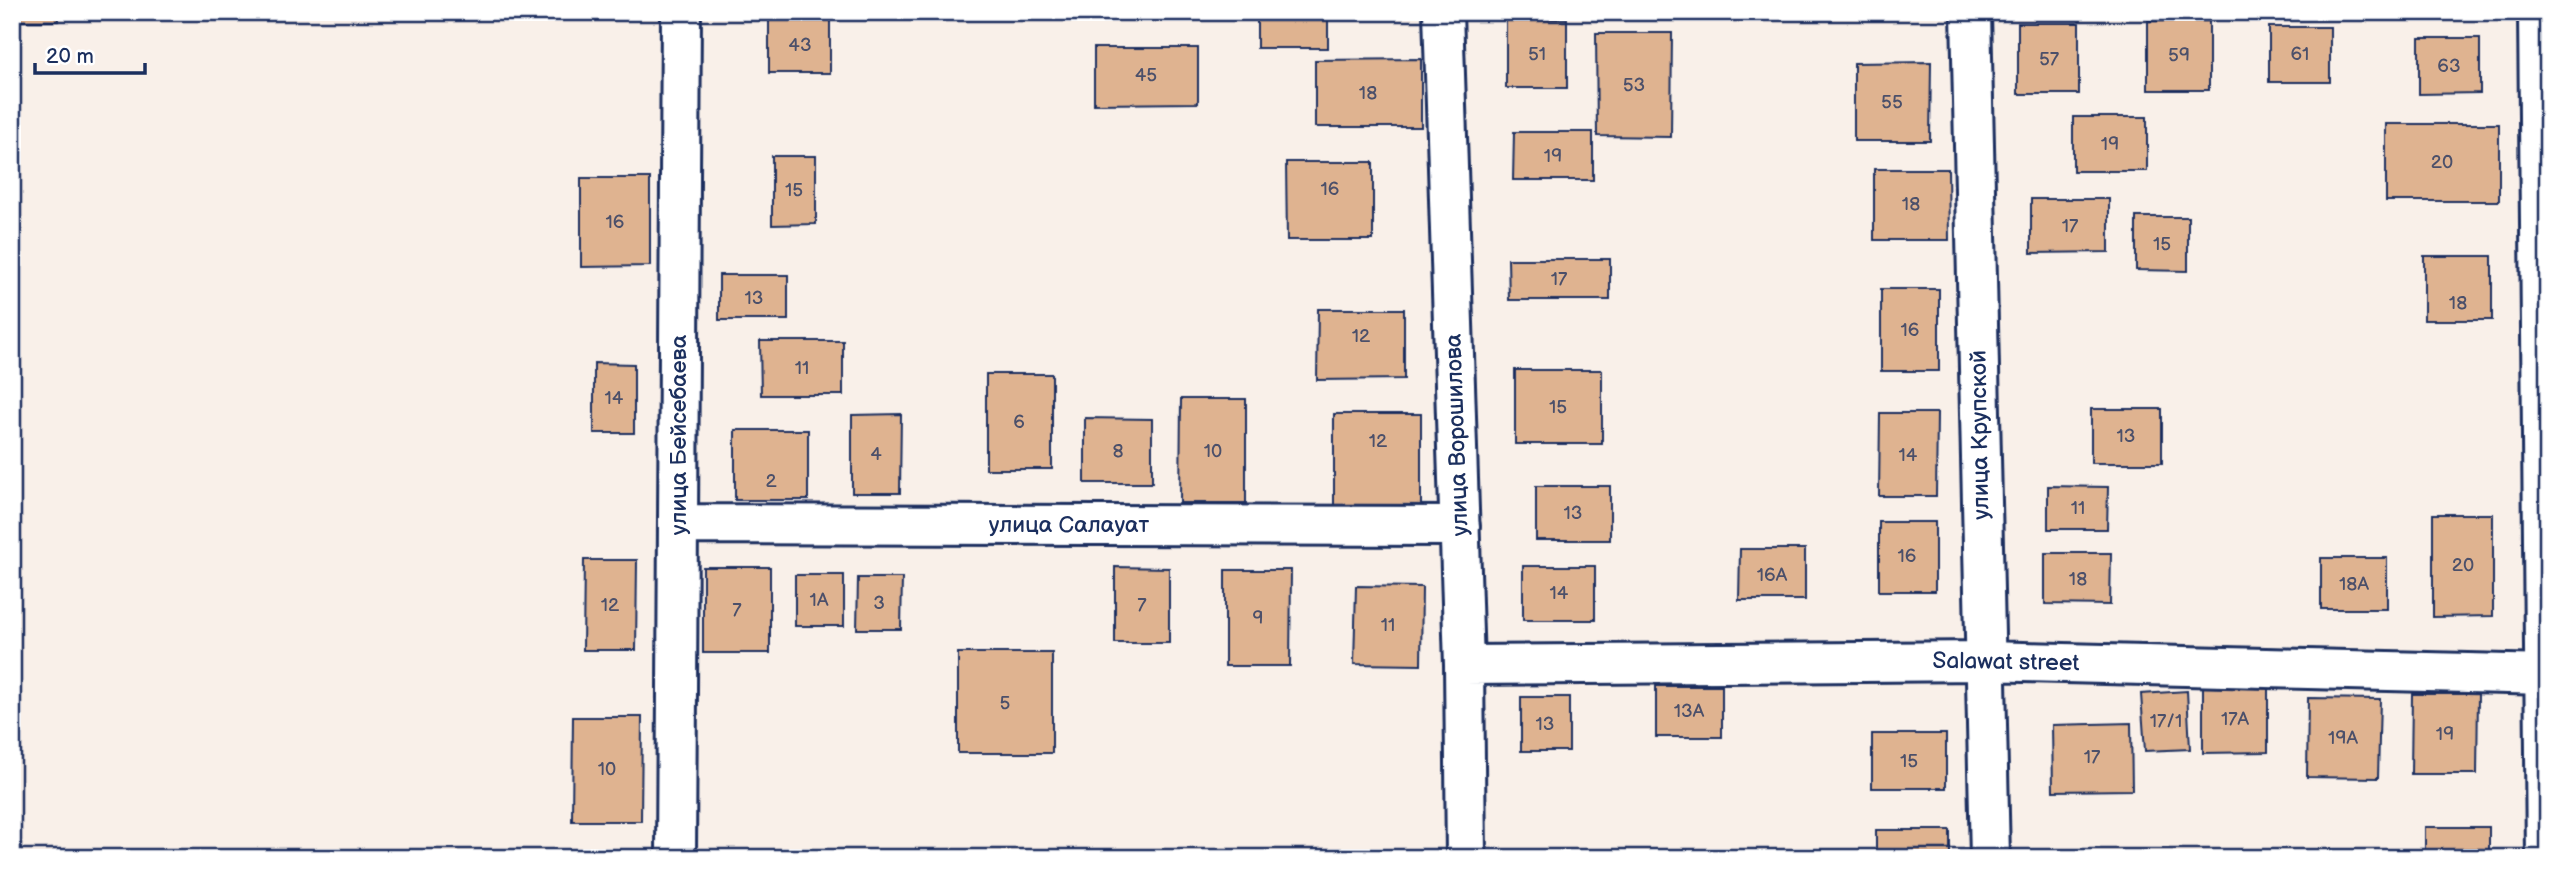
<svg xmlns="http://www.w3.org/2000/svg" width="2560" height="870" font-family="'Balsamiq Sans',sans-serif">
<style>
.building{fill:#dfb390;stroke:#1b2f5e;stroke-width:2}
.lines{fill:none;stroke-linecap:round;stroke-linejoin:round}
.minor-casing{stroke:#1b2f5e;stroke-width:44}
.tertiary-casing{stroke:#1b2f5e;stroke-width:44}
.minor{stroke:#fff;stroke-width:38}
.tertiary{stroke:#fff;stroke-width:38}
.labels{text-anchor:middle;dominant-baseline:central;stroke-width:7;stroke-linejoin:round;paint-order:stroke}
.number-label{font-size:19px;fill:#4c506a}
.street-label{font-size:23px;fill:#1b2f5e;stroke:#fff}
</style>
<rect width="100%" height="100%" fill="#f9f0e9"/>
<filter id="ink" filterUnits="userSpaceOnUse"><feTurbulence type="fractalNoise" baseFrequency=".0143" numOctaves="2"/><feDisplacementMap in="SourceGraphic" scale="14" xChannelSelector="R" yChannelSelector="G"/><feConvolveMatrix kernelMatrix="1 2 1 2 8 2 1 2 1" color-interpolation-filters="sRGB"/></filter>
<g filter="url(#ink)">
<path class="building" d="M12,12H58V21H12Z
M1257,12H1328V48H1257Z
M769,18H830V73H769Z
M1567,19V88H1506V20Z
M2148,21H2209V90H2148Z
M2018,23H2079V94H2018Z
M2269,27H2330V82H2269Z
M1596,33H1672L1671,137L1597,136Z
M2419,38H2480V93L2419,94Z
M1094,48H1198V103L1094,104Z
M1421,59V127H1315V60Z
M1931,62L1930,141H1854V63Z
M2073,117H2147V171H2073Z
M2386,124H2499V201H2386Z
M1514,132H1593V180H1513Z
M772,156H816V224L772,225Z
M1286,162H1373V240H1287Z
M1874,169H1948L1949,240H1874Z
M581,178H650V266L581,267Z
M2031,199H2109V252L2031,253Z
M2136,217H2188V271L2136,270Z
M2424,256H2492V320H2424Z
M1508,259H1610V300H1509Z
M719,275H788V320H719Z
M1881,289H1939V371H1881Z
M1318,309H1404V379L1317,380Z
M760,341H843V395H761Z
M594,363L634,364V433H594Z
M1515,370H1602V444H1515Z
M986,374H1052V469H986Z
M1181,399H1246V503H1180Z
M2091,409H2162V463H2091Z
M1880,413H1937L1936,496H1879Z
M901,414L900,493H852V415Z
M1334,414H1421V506H1334Z
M1085,418L1152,419V483H1085Z
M735,430H808V500H735Z
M1536,486H1610V540H1536Z
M2048,486L2108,487L2107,529H2048Z
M2433,514H2493V616L2433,617Z
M1879,522H1935V591H1879Z
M1740,549H1805V600H1739Z
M2045,553H2111L2110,605L2045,604Z
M2321,558H2387V609H2321Z
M584,560H637L636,650H583Z
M1523,566H1595V620H1523Z
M703,567H770V653H703Z
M1115,567L1169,568V643H1115Z
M1225,570H1291L1290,666H1225Z
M795,575H844V626H795Z
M858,578H902L901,629H857Z
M1356,586L1422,587L1421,665L1354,664Z
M958,653H1052V753H958Z
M1656,686H1722V737H1656Z
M2203,686H2268V752L2203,753Z
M2187,691L2190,749L2145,751L2141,694Z
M2412,694H2478L2477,774H2411Z
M1521,697H1569V751H1521Z
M2308,698L2380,699L2378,778L2307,777Z
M573,717H642L641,821H572Z
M2131,723L2132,790L2053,791L2052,725Z
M1872,734H1946V788H1872Z
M2425,827H2489V858H2425Z
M1876,830H1950V858H1876Z"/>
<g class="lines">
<g class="minor-casing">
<path id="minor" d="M1443,12L1464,665L1466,858
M1971,12L1990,858
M678,524L1460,526
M1464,665L1985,661L2548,675
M676,858L681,12"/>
</g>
<g class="tertiary-casing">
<path id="tertiary" d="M2538,12L2546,858"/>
</g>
<use href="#minor" class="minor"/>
<use href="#tertiary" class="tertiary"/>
</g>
</g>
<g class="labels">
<g class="number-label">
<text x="800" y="45">43</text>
<text x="1537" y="54">51</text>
<text x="2300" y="54">61</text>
<text x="2179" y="55">59</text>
<text x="2049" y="59">57</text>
<text x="2449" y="66">63</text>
<text x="1146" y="75">45</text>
<text x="1634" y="85">53</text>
<text x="1368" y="93">18</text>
<text x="1892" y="102">55</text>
<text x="2110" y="144">19</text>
<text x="1553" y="156">19</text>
<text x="2442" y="162">20</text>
<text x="1330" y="189">16</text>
<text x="794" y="190">15</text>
<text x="1911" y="204">18</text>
<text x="615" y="222">16</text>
<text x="2070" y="226">17</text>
<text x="2162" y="244">15</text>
<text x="1559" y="279">17</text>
<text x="754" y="298">13</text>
<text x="2458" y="303">18</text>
<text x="1910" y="330">16</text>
<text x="1361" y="336">12</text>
<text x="802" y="368">11</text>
<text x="614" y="398">14</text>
<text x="1558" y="407">15</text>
<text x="1019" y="422">6</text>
<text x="2126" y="436">13</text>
<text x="1378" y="441">12</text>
<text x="1118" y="451">8</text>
<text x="1213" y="451">10</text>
<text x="876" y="454">4</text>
<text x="1908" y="455">14</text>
<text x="771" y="481">2</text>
<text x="2078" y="508">11</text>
<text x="1573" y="513">13</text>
<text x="1907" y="556">16</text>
<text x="2463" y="565">20</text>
<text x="1772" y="575">16А</text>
<text x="2078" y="579">18</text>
<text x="2354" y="584">18А</text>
<text x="1559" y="593">14</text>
<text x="819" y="600">1А</text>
<text x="879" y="603">3</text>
<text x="610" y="605">12</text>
<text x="1142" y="605">7</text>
<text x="737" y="610">7</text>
<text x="1258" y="618">9</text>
<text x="1388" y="625">11</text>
<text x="1005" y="703">5</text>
<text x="1689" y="711">13А</text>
<text x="2235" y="719">17А</text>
<text x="2166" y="721">17/1</text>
<text x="1545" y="724">13</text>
<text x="2445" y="734">19</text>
<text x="2343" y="738">19А</text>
<text x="2092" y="757">17</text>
<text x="1909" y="761">15</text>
<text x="607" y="769">10</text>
</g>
<g class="street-label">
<text transform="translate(679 435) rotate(-90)">улица Бейсебаева</text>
<text transform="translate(1457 435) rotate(-92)">улица Ворошилова</text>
<text transform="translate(1980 435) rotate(-91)">улица Крупской</text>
<text x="1069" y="525">улица Салауат</text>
<text transform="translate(2006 662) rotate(1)">Salawat street</text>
</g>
</g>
<rect width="2560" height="870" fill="none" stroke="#fff" stroke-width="42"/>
<rect x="21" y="21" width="2518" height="828" fill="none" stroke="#1b2f5e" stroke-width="2.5" filter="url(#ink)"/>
<path d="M35 63v10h110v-10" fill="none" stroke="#1b2f5e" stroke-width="3.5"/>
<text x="46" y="63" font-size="21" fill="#1b2f5e" stroke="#ffffff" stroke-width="5" paint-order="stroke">20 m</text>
</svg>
